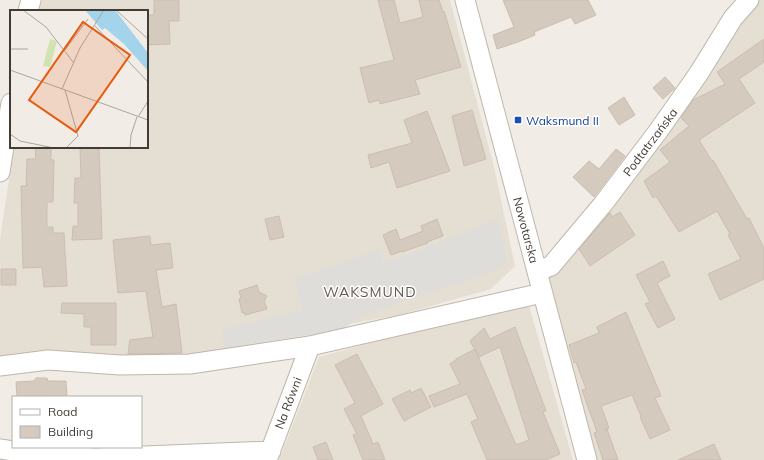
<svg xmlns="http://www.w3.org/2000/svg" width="764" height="460" font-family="Mulish,sans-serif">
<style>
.residential{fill:#e5ded3}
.parking{fill:#dfddda}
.building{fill:#d5cabe;stroke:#ccbeaf}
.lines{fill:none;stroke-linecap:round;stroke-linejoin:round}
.minor-casing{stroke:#bfb6ab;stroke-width:21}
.minor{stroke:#fff;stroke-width:19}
.transit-dot{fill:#1a4fb4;stroke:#fff;stroke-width:1.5}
.labels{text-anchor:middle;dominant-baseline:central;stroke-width:3;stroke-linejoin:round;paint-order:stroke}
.transit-label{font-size:12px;fill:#164399;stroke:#fff;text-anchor:start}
.street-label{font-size:12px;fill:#433c35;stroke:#fff}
.quarter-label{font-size:14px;letter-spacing:1px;fill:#65594d;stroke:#fff}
.inset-road{fill:none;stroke:#aba69f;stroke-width:1}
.view{fill:#e8590c;fill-opacity:0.15;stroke:#e8590c;stroke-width:2}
.inset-edge{fill:none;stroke:#433c35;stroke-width:2}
</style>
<rect width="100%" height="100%" fill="#f1ece5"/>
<path class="residential" d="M42,0H450L494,167L515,266L491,289L399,315L298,333L189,359L141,362L0,356V239L14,147H147V11H39Z
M756,0H764V460H597L546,278Z
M528,302L573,460H279L319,357L444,323Z"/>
<path class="parking" d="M498,219L507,262L491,272L362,315L342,330L224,348L222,330L303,310L294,279L378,250L383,264Z"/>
<path class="building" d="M154,0H179V21H169L170,44L147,45V15H154Z
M378,0H394L400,23L423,17L419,0H439L443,12L444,11L461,67L415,80L420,94L380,104L379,100L369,103L360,68L394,60Z
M503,0H588L596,15L575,24L571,17L534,32L535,35L518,42L497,49L493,35L514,27Z
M764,39V62L739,79L755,103L699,140L712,161L713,160L747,219L749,218L764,248V279L720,300L708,274L741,259L728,235L730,234L717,211L679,232L656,196L653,198L644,181L670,162L660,150L689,126L681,118L693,100L725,84L717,72Z
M665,77L675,88L663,99L653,88Z
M624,97L635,115L619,125L608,108Z
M472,110L486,159L464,166L452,116Z
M427,111L450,171L397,188L389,162L371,168L368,155L412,143L404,120Z
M35,147H51V160H54L53,202H47V227H53V233H64L67,286L44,287L42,267L23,268L21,186H26L27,159H36Z
M80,147H99L102,239L72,240L73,226H78V203H74L75,178H81Z
M616,149L625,156L594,197L573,177L589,161L599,169Z
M620,212L635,235L590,266L579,249L609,214L610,213L612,217Z
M279,216L284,237L270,240L265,219Z
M437,219L443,236L427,242L428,243L402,252V251L391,255L383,235L396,229L400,240L423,231L421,226Z
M150,236L151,245L170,243L173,268L156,270L162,307L176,304L182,353L128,354L130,340L153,337L149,312L146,291L118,293L113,240Z
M663,261L670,276L657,283L675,319L658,328L645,304L650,302L636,275Z
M1,269H16V285H1Z
M257,285L259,292L267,296L264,301L267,309L245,315L244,312L242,313L239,299L241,298L239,291Z
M62,303H116V345H91V327H84V314L61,313Z
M626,312L661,396L655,398L670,430L650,439L640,417L641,416L632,395L601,406L609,428L604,430L607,429L618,460H603L594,433L597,432L582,390L586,389L576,362L574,363L569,345L599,333L597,327Z
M515,327L546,411L543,412L560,454L546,460H487L471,422L478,419L467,394L434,407L429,396L460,384L450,364L456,360V359L475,349L516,445L529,440L500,347L479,357L470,341L484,328L490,339Z
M357,354L383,404L361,416L373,444L378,442L385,460H363L353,435L357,434L344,409L355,403L335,365Z
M36,378H47L48,381H66L67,397H17L16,382L34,381Z
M421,388L431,407L404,421L392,399L410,390L411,393Z
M326,442L333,460H318L313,447Z
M714,444L721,460H678Z"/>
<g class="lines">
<g class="minor-casing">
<path id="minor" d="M465,0L587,460
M28,11L31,0
M0,172L11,103
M537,271L551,266L603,204L659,130L699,73L733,18L749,0
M0,366L48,360L120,365L190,364L310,346L542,293
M0,449L13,451L94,458L271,451
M267,460L310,346"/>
</g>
<use href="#minor" class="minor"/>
</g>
<rect class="transit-dot" x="514" y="116" width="8" height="8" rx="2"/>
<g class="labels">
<g class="transit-label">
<text x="526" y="120">Waksmund II</text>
</g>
<g class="street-label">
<text transform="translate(650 142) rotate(-53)">Podtatrzańska</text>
<text transform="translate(526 230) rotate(75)">Nowotarska</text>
<text transform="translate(288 403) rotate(-69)">Na Równi</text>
</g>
<g class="quarter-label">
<text x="370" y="292">WAKSMUND</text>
</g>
</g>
<g transform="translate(10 10)">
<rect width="138" height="138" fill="#f1ece5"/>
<path d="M40,29L47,31L40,57L33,56Z" fill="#d1e3b0"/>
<path d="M75,0H105L138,43V61L114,34L95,18L92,20Z" fill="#a4d4eb"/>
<path class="inset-road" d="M13,0L36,17L63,52M106,0L138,29M85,16L138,72M0,39H18M55,40L78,9M0,60L138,110M52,79L70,38L94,0M55,80L68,126L56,138M128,107L138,91M0,124L10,131L44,138M120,138L121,125L127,107"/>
<path class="view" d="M73,12L120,45L66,122L19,90Z"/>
<rect width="138" height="138" class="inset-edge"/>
</g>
<rect x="12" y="396" width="130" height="52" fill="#ffffff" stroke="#b4b1ae"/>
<rect x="20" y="409" width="20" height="6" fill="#ffffff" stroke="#b4b1ae"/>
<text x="48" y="416" font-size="12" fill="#433c35">Road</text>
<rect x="20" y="426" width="20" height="12" fill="#d5cabe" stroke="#b4b1ae"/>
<text x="48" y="436" font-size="12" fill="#433c35">Building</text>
</svg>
